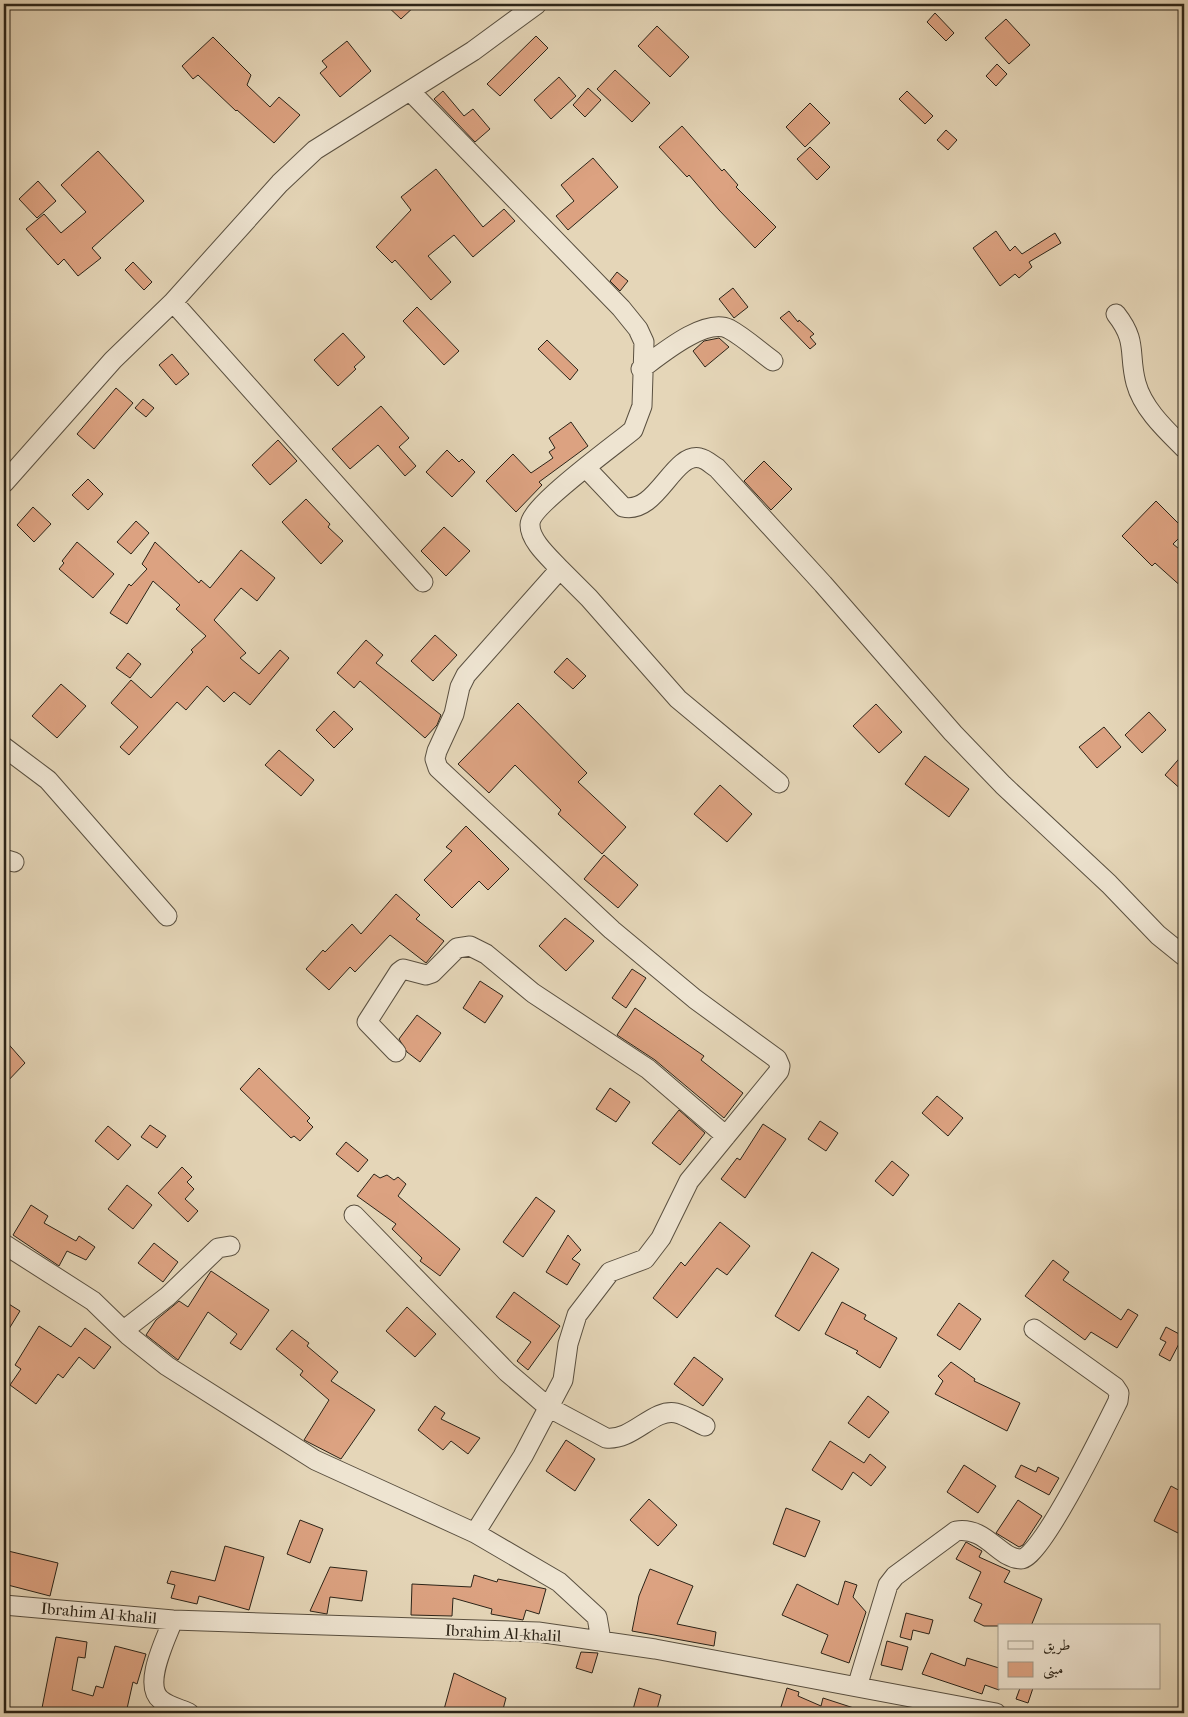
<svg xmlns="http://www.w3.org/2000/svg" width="1188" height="1717" font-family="'IM FELL French Canon',Amiri,serif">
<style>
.building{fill:#dca281;stroke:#2c2418}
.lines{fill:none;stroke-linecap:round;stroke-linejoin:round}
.minor-casing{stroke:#5a5040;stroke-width:21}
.minor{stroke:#eee4d1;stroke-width:19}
.labels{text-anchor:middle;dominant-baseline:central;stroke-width:4.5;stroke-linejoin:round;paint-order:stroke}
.street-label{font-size:16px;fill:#2c2418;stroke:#eee4d1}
</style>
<rect width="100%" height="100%" fill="#e5d6b8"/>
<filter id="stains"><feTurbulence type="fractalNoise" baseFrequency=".004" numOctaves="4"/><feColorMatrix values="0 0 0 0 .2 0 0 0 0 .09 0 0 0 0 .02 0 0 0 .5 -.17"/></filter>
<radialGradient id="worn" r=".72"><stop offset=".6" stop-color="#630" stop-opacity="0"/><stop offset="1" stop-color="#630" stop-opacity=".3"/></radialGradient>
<path class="building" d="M385,4H417L401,19Z
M935,13L954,33L946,41L927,22Z
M1006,19L1030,45L1009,64L985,38Z
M657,26L689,57L670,77L638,46Z
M536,36L548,48L500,96L487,84Z
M213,37L251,75L247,85L270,107L279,97L300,115L274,143L237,110L236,111L198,75L193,79L182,66Z
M347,41L371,71L340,97L320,73L327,67L322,61Z
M997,64L1007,74L996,86L986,76Z
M615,70L650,103L632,122L597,89Z
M559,77L576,96L551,119L534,100Z
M588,88L601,100L585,117L573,105Z
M443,91L464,116L473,109L490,129L475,142L434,99Z
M907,91L933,116L925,124L899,99Z
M810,103L830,123L805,147L786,127Z
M682,126L722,171L724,169L738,185L736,187L776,227L755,248L719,210L689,175L687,177L659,147Z
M946,130L957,140L948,150L937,140Z
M810,147L830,167L817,180L797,159Z
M98,151L144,201L92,248L101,258L78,276L64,259L58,265L26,229L44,214L61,233L86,212L61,185Z
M593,158L618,187L568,230L556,216L574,201L561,185Z
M436,169L483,227L504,209L515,221L473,257L454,235L428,256L451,282L431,300L395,260L392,263L376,247L411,210L401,197Z
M38,181L56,201L37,218L19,199Z
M996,231L1010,251L1015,246L1022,254L1055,233L1061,243L1029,262L1032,267L1019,278L1015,274L1000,286L973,248Z
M133,262L152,282L144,290L125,270Z
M617,272L628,281L620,291L610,281Z
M733,288L748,307L734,318L719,299Z
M417,307L459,351L444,365L403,321Z
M789,311L798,322L799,320L814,334L810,337L816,344L810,349L780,318Z
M343,333L365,357L354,367L356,369L338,386L314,360Z
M719,338L729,347L705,367L693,351L704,341Z
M547,340L578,370L570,380L538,349Z
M172,354L189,374L176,385L159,365Z
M116,388L133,403L94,449L77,434Z
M143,399L154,408L146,417L135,408Z
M381,406L409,438L399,447L416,466L405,476L378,445L350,469L332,449Z
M571,422L588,446L539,482L542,485L516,512L486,481L513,454L531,473L553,458L549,452L555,448L549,438Z
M278,440L297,461L270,485L252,465Z
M447,450L459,462L462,459L475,472L452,497L426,472Z
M764,461L792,489L771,510L744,481Z
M88,479L103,494L88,510L72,495Z
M306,499L330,524L328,527L343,541L321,564L282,522Z
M1156,501L1184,529V533L1173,544L1184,553V589L1155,563L1152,566L1122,536Z
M33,507L51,524L34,542L17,525Z
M136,521L149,533L131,554L117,542Z
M444,527L470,551L446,576L421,551Z
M77,542L114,574L93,598L59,569L64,563L62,561Z
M155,542L199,583L201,580L210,588L241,550L275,578L257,601L241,588L214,620L246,653L240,658L259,674L280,650L289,658L250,705L234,692L224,702L207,686L186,710L177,702L129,755L120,747L138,727L111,703L131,680L151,698L193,652L191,650L206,636L176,609L180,605L153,581L127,624L110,613L129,584L131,586L147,569L142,564Z
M435,635L457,655L433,681L411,661Z
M366,640L383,655L376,663L441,715L437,725L425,738L360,681L354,688L337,673Z
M128,653L141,664L130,678L116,668Z
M567,658L586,676L573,689L554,672Z
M61,684L86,706L57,738L32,716Z
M518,703L587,773L578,782L626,827L602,854L558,814L561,810L515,765L489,793L458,764Z
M876,704L902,732L879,753L853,726Z
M334,711L353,729L334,748L316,730Z
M1149,712L1166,730L1142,753L1125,735Z
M1104,727L1121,747L1097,768L1079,747Z
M279,750L314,780L301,796L265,765Z
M1184,753V792L1165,775Z
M925,756L969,789L949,817L905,784Z
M720,785L752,814L727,842L694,814Z
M466,826L509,869L488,890L479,881L452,908L424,880L452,851L446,847Z
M604,855L638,885L618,908L584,879Z
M396,894L420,915L416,919L444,941L426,963L390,935L355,972L350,967L329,990L306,969L323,950L325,952L352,924L361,934Z
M565,918L594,941L566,971L539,946Z
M632,969L646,978L626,1008L612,998Z
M480,981L503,996L485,1023L463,1008Z
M635,1008L704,1056L701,1060L743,1093L724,1118L655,1060L617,1035Z
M417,1015L441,1033L420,1062L407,1052L399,1039Z
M4,1039L25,1063L4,1085Z
M259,1068L310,1118L307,1121L313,1127L300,1141L294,1136L291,1138L240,1089Z
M610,1088L630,1102L616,1122L596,1109Z
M937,1096L963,1118L948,1136L922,1113Z
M679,1110L705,1133L680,1165L652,1143Z
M820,1121L838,1133L826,1151L808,1139Z
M763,1124L786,1139L745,1198L721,1179L737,1158L740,1160Z
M150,1125L166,1136L157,1148L141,1137Z
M108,1126L131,1145L118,1160L95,1141Z
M346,1142L368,1160L358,1172L336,1154Z
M892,1161L909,1175L893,1196L875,1181Z
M182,1167L192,1177L187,1182L194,1189L185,1199L198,1211L188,1222L158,1193Z
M374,1174L380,1178L387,1175L394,1180L398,1177L406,1184L398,1196L460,1249L440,1276L420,1261L422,1258L392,1229L396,1224L357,1196Z
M127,1185L152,1205L133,1229L108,1209Z
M536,1197L555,1211L523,1257L503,1242Z
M31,1205L48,1216L44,1223L76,1241L79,1236L95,1247L86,1260L67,1251L59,1266L13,1235Z
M720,1222L750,1246L727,1275L717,1268L677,1318L653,1298L681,1262L685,1266Z
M568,1235L581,1250L572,1259L580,1264L567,1285L546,1272Z
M154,1243L178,1262L163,1282L138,1263Z
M812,1252L839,1269L799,1331L775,1316Z
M1053,1260L1069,1272L1063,1280L1121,1320L1128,1309L1138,1315L1117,1348L1091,1332L1085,1340L1025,1296Z
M211,1271L269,1310L241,1350L230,1343L237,1334L208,1312L178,1360L146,1335L156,1320L179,1301L188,1307Z
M514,1292L560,1326L528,1370L517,1361L531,1342L496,1317Z
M4,1301L20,1311L4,1337Z
M842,1302L866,1315L864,1319L897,1338L880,1368L856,1353L858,1351L825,1334Z
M959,1303L981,1319L960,1350L937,1335Z
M407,1307L436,1334L415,1357L386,1331Z
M39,1326L71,1347L85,1328L111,1347L94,1369L79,1357L63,1378L58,1374L36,1404L10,1385L21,1369L15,1365Z
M1166,1327L1183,1336L1170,1361L1159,1355L1166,1342L1160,1339Z
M292,1330L309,1343L307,1346L338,1372L331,1381L375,1410L341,1459L304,1440L329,1400L300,1375L303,1371L276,1349Z
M694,1357L723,1379L703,1406L674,1384Z
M951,1362L975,1379L974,1381L1020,1403L1007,1431L935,1394L943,1381L938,1376Z
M868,1396L889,1412L869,1438L848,1423Z
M435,1406L445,1413L441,1419L480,1438L468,1454L451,1441L443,1450L418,1430Z
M566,1440L595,1459L575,1491L546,1471Z
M830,1441L864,1463L870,1454L886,1467L871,1486L853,1472L842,1490L812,1470Z
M964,1465L996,1486L978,1513L947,1492Z
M1021,1465L1036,1472L1038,1467L1059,1478L1049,1495L1015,1477Z
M1171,1486L1184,1493V1536L1154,1521Z
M649,1499L677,1525L658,1546L630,1520Z
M1018,1500L1042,1516L1023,1545L1019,1547L996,1533Z
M786,1508L820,1521L805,1557L773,1544Z
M300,1520L323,1529L310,1563L287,1554Z
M966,1542L982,1551L979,1557L1010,1571L1004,1582L1042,1599L1031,1626H984L974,1621L982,1604L969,1598L981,1572L956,1559Z
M225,1546L264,1557L249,1610L199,1596L197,1604L171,1598L175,1585L167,1583L171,1571L215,1581Z
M4,1550L58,1563L50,1596L4,1584Z
M330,1567L367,1571L362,1601L330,1597L327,1614L310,1611Z
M650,1569L693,1586L677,1624L716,1632L714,1646L632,1631L639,1596Z
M474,1575L497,1582L498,1579L546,1589L539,1614L526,1610L523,1620L491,1614L492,1609L453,1598L452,1616L411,1615L412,1584L471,1587Z
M845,1581L857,1585L853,1597L866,1612L849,1663L821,1653L828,1635L782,1615L797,1584L838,1605Z
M906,1613L933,1620L929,1634L913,1630L911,1640L900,1637Z
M56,1637L87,1642L85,1658L78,1657L72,1690L93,1696L96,1686L103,1688L115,1646L146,1654L137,1684L133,1682L126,1713H41Z
M887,1641L908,1647L902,1670L881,1665Z
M581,1652L598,1653L592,1673L576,1668Z
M931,1653L965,1666L967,1658L999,1668V1690L985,1685L982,1694L922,1674Z
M454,1673L506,1698L502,1713H443Z
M639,1688L661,1695L656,1713H632Z
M787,1688L799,1692L798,1696L821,1706L823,1698L863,1711V1713H779Z
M1020,1688H1033L1028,1703L1016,1699Z"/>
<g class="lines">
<g class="minor-casing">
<path id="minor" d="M410,91L621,308L638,329L644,342L642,406L633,430C615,445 529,507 530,525C530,541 550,558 560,569L466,675L460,687L454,714L437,751L435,759L438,768L612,930L695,999L777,1059L780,1066L779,1071L689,1181L661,1238L645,1259L610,1272L577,1315L568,1344L563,1380L523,1456L475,1533
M173,302L423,582
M1116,314C1138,342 1128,353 1136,383C1143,409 1166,430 1184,448
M641,369C660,355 705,317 729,329C744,337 759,351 773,361
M587,469L623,507C657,515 673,452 700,458C706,459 712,465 717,468L823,584L953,733L1003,785L1109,884L1158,935L1184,956
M4,483L113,360L173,302L280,183L315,150L473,51L537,4
M560,569L589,598L678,699L779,783
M4,747L48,780L167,916
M4,859L14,862
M396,1052L367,1022L399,972L403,969L426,975L432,973L457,948L470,946L486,954L533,993L648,1069L726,1136
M354,1215L507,1372L548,1407L606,1438C633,1441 653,1408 676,1413C685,1415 696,1422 705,1426
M4,1244L93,1301L128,1335L167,1366L315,1460L475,1533L559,1582L597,1617L601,1640
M124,1330L168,1296L218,1248L230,1246
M4,1605L173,1620L538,1632L655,1649L996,1713
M173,1620C166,1639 142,1685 161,1700C168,1706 180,1709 189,1713
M857,1687L888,1585L895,1576L956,1531C986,1526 999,1559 1021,1559C1041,1559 1107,1423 1118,1401L1119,1393L1115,1387L1034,1329"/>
</g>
<use href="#minor" class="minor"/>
</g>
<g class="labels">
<g class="street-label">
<text transform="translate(99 1613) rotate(5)">Ibrahim Al-khalil</text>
<text transform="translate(503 1633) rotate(3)">Ibrahim Al-khalil</text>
</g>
</g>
<rect width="1188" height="1717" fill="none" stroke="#e5d6b8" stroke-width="20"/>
<rect x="5" y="5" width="1178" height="1707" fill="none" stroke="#2c2418" stroke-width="2.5"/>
<rect x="10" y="10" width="1168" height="1697" fill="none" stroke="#2c2418"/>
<rect x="998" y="1624" width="162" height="65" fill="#eee4d1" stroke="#a09787"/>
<rect x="1008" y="1641" width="25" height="8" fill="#eee4d1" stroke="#a09787"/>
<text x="1043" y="1650" font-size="15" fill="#2c2418">طريق</text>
<rect x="1008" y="1662" width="25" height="15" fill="#dca281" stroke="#a09787"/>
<text x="1043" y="1674" font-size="15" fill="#2c2418">مبنى</text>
<rect width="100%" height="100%" filter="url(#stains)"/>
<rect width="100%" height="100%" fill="url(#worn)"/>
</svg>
